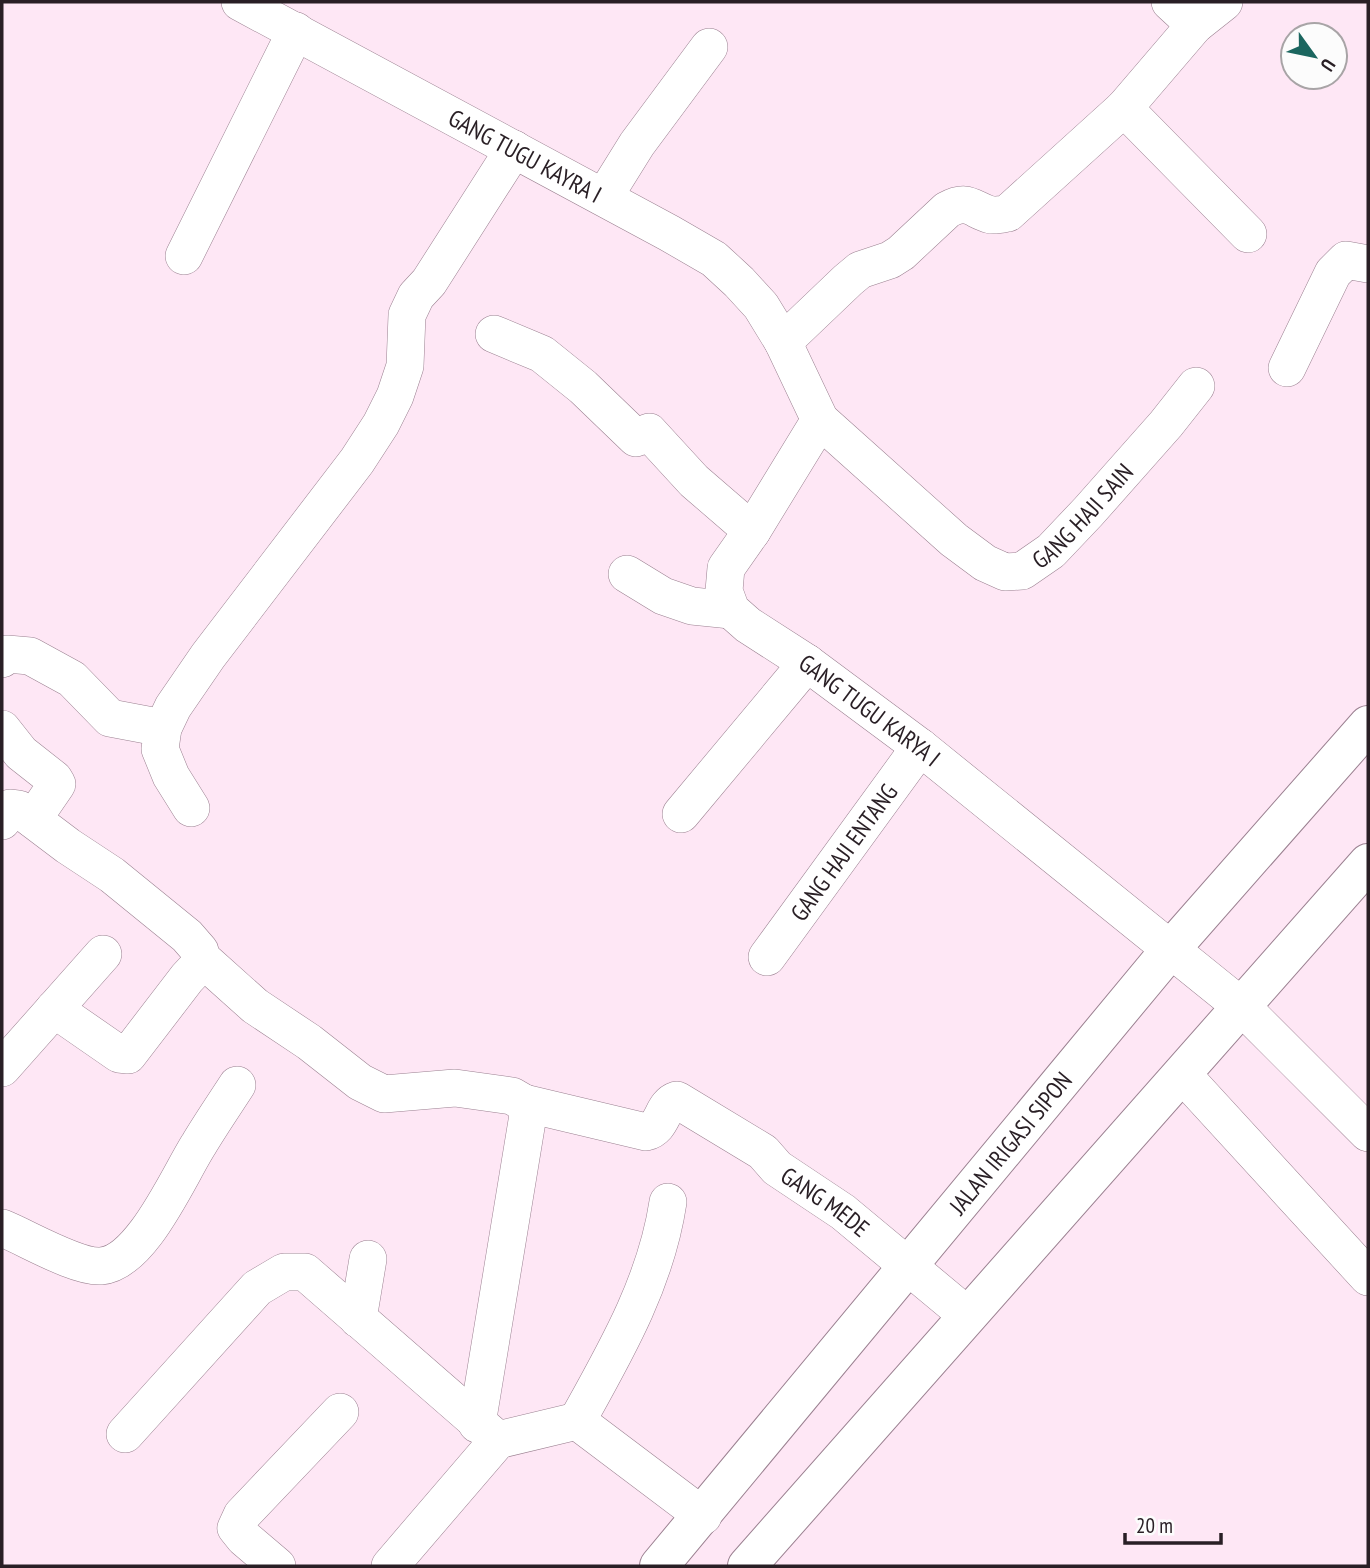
<svg xmlns="http://www.w3.org/2000/svg" width="1370" height="1568" font-family="'PT Sans Narrow',sans-serif">
<style>
.lines{fill:none;stroke-linecap:round;stroke-linejoin:round}
.minor-casing{stroke:#9b8191;stroke-width:38}
.tertiary-casing{stroke:#9b8191;stroke-width:40}
.minor{stroke:#fff;stroke-width:37}
.tertiary{stroke:#fff;stroke-width:38}
.labels{text-anchor:middle;dominant-baseline:central;stroke-width:6;stroke-linejoin:round;paint-order:stroke}
.street-label{font-size:24px;fill:#291f25;stroke:#fcfcfc}
</style>
<rect width="100%" height="100%" fill="#fee7f5"/>
<g class="lines">
<g class="minor-casing">
<g id="minor">
<path id="s1" d="M240,2L669,233L714,259L739,282L761,306L783,342L820,420L954,540L985,563L1005,572L1022,571L1051,551L1088,512L1166,424L1196,386"/>
<path d="M1170,2L1195,25"/>
<path d="M1124,108L1248,234"/>
<path d="M604,197L637,144L709,47"/>
<path d="M184,256L296,31"/>
<path d="M494,334L542,354L583,387L636,438L649,432L694,481L752,531"/>
<path d="M783,342L848,280L860,270L890,260L901,253L947,210C969,198 972,210 991,215C995,216 1003,214 1008,213L1124,108L1195,25L1224,2"/>
<path d="M1287,368L1333,273L1346,260L1368,264"/>
<path id="s2" d="M820,420L752,531L726,568L724,591L731,610L748,625L807,663L920,747L1242,1007L1368,1133"/>
<path d="M627,574L663,596L692,606L731,610"/>
<path d="M2,659L7,654L30,656L72,679L110,718L163,728"/>
<path d="M2,729L21,753L54,779L57,784L33,819"/>
<path d="M191,808L171,776L160,749L163,728L173,707L208,656L357,461L381,424L395,396L405,366L407,315L416,296L429,282L514,149"/>
<path d="M681,814L807,663"/>
<path d="M2,821L11,808L19,809L68,846L112,875L187,936L200,951L202,962"/>
<path id="s3" d="M767,957L920,747"/>
<path d="M54,1009L119,1054L128,1055L187,978L202,962L207,963L255,1006L309,1042L360,1082L384,1094L455,1088L512,1096L524,1103L528,1115L477,1424"/>
<path d="M2,1068L103,954"/>
<path d="M1182,1074L1368,1277"/>
<path id="s4" d="M524,1103L646,1132C664,1128 661,1105 677,1100L763,1152L777,1168L843,1212L968,1316"/>
<path d="M2,1228C27,1238 77,1268 101,1266C142,1263 179,1175 199,1144C211,1124 224,1105 237,1085"/>
<path d="M358,1319L368,1259"/>
<path d="M577,1421L703,1516"/>
<path d="M125,1434L257,1288L284,1272H305L498,1440"/>
<path d="M277,1566L244,1538L236,1528L242,1515L340,1412"/>
<path d="M390,1566L498,1440L577,1421C616,1351 656,1282 668,1202"/>
</g>
</g>
<g class="tertiary-casing">
<g id="tertiary">
<path id="s5" d="M659,1566L1170,950L1368,725"/>
<path d="M747,1566L1368,863"/>
</g>
</g>
<use href="#minor" class="minor"/>
<use href="#tertiary" class="tertiary"/>
</g>
<g class="labels">
<g class="street-label">
<text stroke="none"><textPath href="#s1" startOffset="324">GANG TUGU KAYRA I</textPath></text>
<text stroke="none"><textPath href="#s1" startOffset="1074">GANG HAJI SAIN</textPath></text>
<text stroke="none"><textPath href="#s2" startOffset="390">GANG TUGU KARYA I</textPath></text>
<text stroke="none"><textPath href="#s3" startOffset="130">GANG HAJI ENTANG</textPath></text>
<text stroke="none"><textPath href="#s5" startOffset="550">JALAN IRIGASI SIPON</textPath></text>
<text stroke="none"><textPath href="#s4" startOffset="352">GANG MEDE</textPath></text>
</g>
</g>
<rect width="1370" height="1568" fill="none" stroke="#291f25" stroke-width="7"/>
<g transform="translate(1314 56) rotate(123)"><circle r="33" fill="#fcfcfc" stroke="#a8a4a6" stroke-width="2"/>
<path d="M0-5L12 26L0 18L-12 26Z" fill="#1b665f"/>
<text y="-10" font-size="19" font-weight="bold" text-anchor="middle" fill="#291f25">U</text>
</g>
<path d="M1125 1533v10h96v-10" fill="none" stroke="#291f25" stroke-width="3.5"/>
<text x="1136" y="1533" font-size="21" fill="#291f25" stroke="#fcfcfc" stroke-width="5" paint-order="stroke">20 m</text>
</svg>
